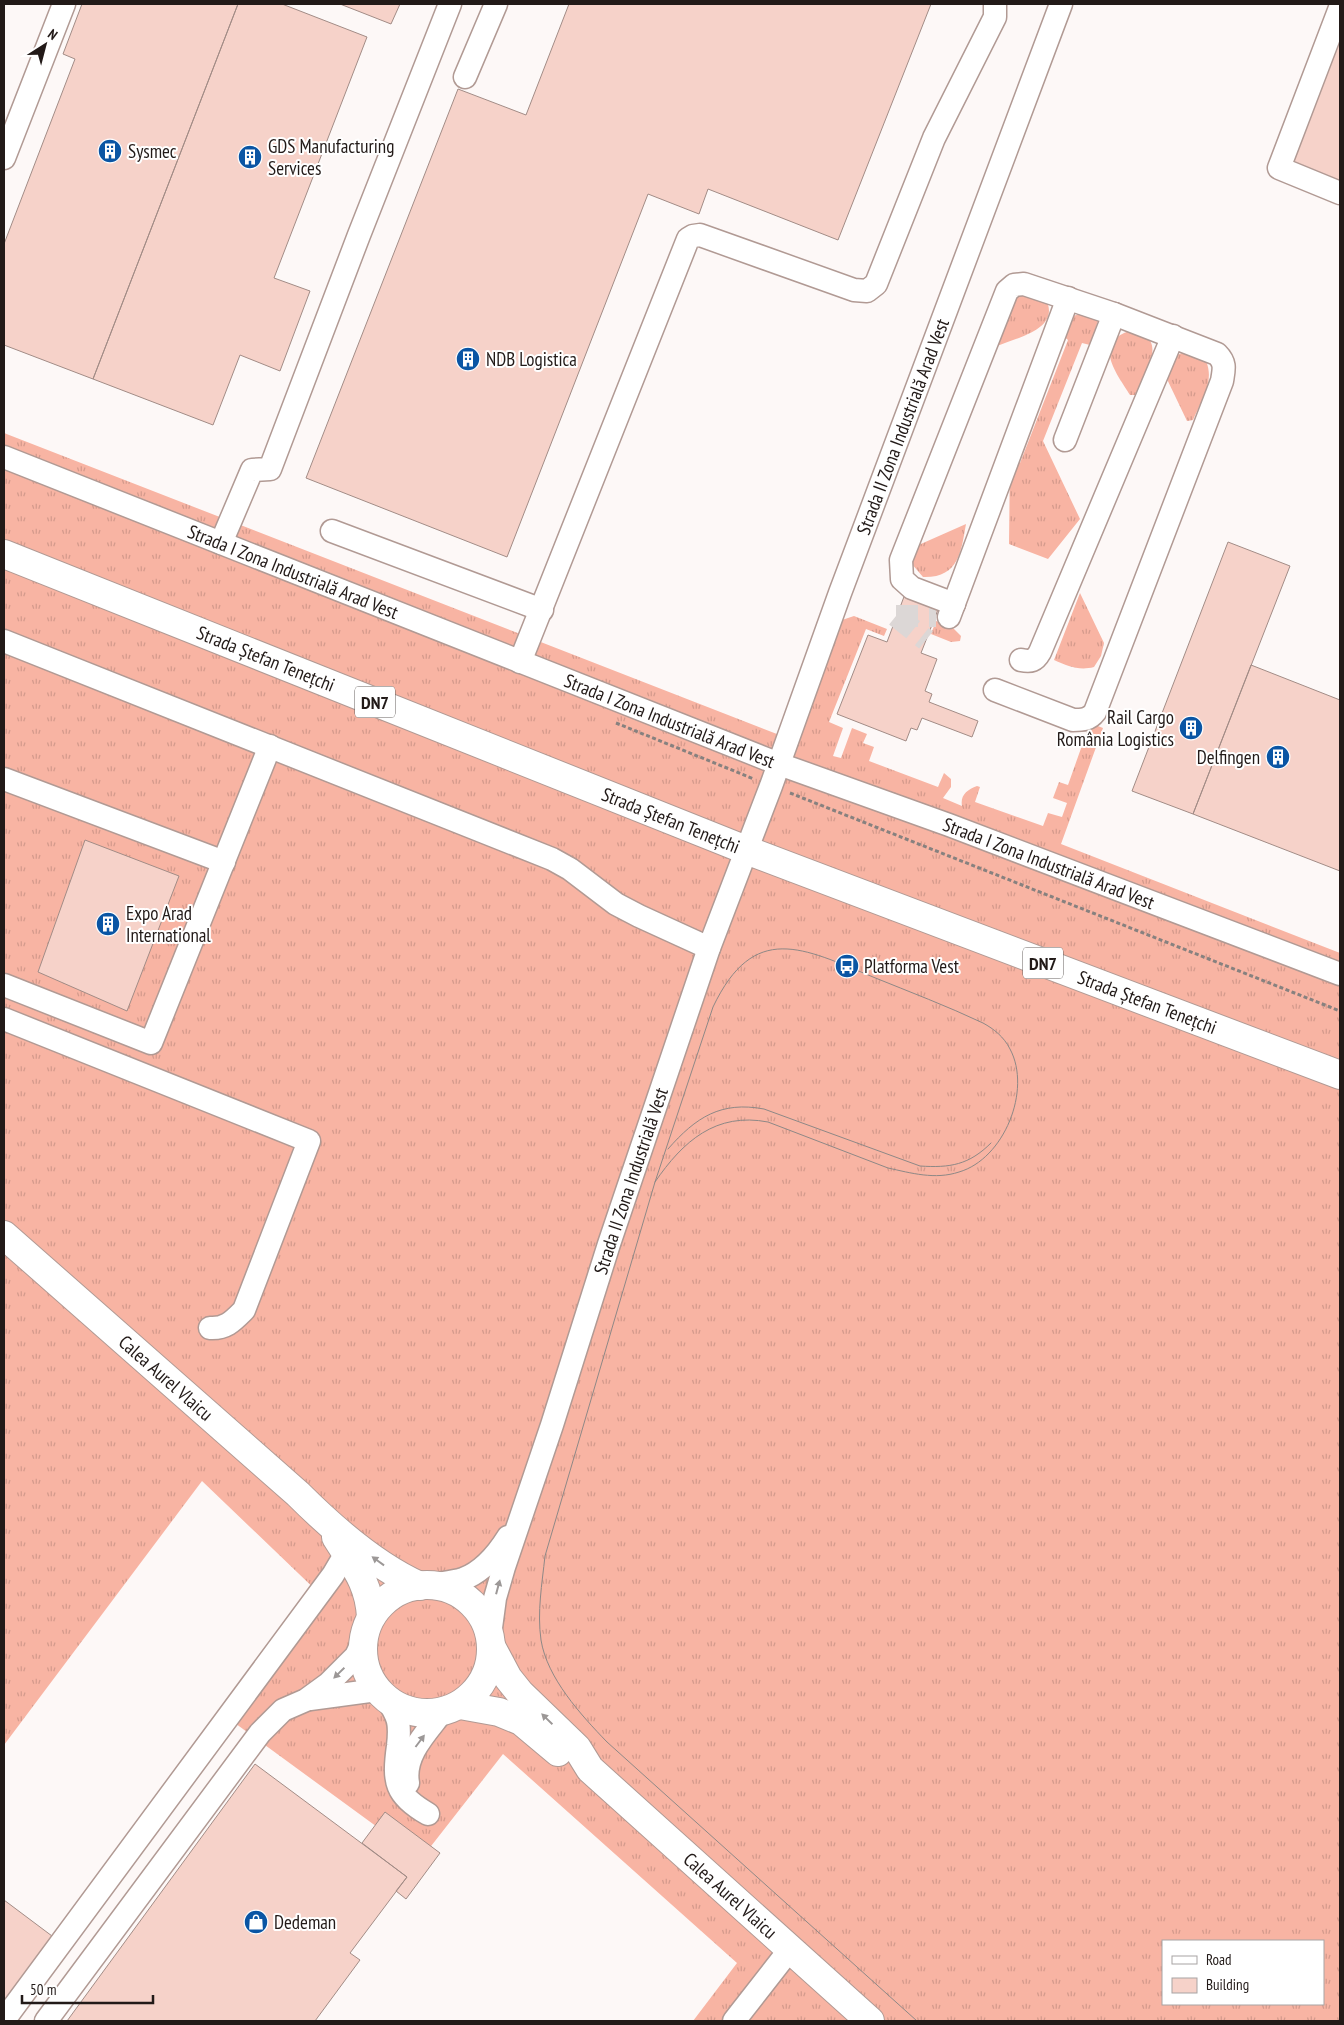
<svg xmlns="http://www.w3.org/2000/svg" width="1344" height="2025" font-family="'PT Sans Narrow',sans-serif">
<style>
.grass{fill:url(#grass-tufts);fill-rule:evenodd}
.building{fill:#f6d2c9;stroke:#a28c86}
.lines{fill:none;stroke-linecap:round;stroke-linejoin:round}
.minor-tunnel{stroke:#dcd7d6;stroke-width:22;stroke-dasharray:22 11;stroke-linecap:butt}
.minor-casing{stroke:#b19a94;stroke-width:25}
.major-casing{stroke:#b19a94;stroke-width:30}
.highway-casing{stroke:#b19a94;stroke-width:30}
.path{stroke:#87817f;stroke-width:3;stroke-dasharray:4 2.5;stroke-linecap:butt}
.minor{stroke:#fff;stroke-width:22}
.major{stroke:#fff;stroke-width:28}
.highway{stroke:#fff;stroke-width:28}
.tram{stroke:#8e8886;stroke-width:1}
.oneway{fill:#9c9897}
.labels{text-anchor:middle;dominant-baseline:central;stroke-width:4;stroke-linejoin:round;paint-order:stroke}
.shield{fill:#fff;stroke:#645f5d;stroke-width:1}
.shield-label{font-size:18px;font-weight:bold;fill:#221a18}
.poi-label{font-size:19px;fill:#221a18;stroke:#fff;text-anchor:start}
.street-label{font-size:19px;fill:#221a18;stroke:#fff}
</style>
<defs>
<pattern id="grass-tufts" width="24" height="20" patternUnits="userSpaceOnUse" patternTransform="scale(1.25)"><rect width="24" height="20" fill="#f8b4a3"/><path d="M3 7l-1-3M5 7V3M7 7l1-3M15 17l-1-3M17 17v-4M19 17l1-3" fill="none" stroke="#d49a8c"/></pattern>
</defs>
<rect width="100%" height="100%" fill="#fdf8f7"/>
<path class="grass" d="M1016,291L1044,296C1064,328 1019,337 997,346Z
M1080,314L1099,318L1090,345L1082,343L1043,441L1080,519L1048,559L1009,544L1010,460L1020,463L1068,340L1062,335L1069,317Z
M1129,331C1134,332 1143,334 1147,337C1162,350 1142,380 1135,395H1130C1117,374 1092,344 1129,331Z
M1188,352L1206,361C1215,382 1201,401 1193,420L1187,421L1165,375C1171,361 1171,354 1188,352Z
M4,433L795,741L839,621L854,616L887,629L884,636L866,629L829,722L843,728L833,756L841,758L852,728L867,734L863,743L874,747L869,761L938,787L944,773L951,779V787L943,798L962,806C960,795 967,790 977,786L980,787L975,802L1043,826L1048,813L1062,817L1067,803L1053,798L1059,782L1068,785L1090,723L1103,728L1061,844L1340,953V2021H693L737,1963L503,1754L421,1859L232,1721L324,1598L202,1481L4,1745ZM1163,1941H1323V2004H1163Z
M966,524C961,552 959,578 923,577L911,563L914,547Z
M1080,593L1104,643L1101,656L1094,667C1079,671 1068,666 1054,660Z
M936,621L953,628L961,636L960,641L951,642L931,634Z"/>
<path class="building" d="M82,4H238L93,379L4,345V244L75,59L63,54Z
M238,4H282L367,37L274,278L310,291L280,371L240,355L213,425L93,379Z
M340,4H400L391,24Z
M569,4H931L838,240L708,189L699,214L648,194L507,557L306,478L458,89L526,115Z
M1340,33V185L1290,166Z
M1228,542L1290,566L1193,814L1132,791Z
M905,594L939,607L921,653L937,659L925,691L932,694L929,702L978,721L972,737L922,718L917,730L911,728L906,741L837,714L868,635L887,642Z
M1251,665L1340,700V871L1193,814Z
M85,840L179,876L127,1011L38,972Z
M255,1764L407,1877L350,1953L360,1960L315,2021H67Z
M385,1812L440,1853L406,1899L396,1891L407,1877L362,1843Z
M4,1900L56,1939L4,2009Z"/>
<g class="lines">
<path class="minor-tunnel" d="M896,616H936
M896,616L926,640"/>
<g class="minor-casing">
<g id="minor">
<path d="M1340,8L1279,168L1340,193"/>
<path d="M465,77L496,4"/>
<path d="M4,158L64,4"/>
<path d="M1065,440L1114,314"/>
<path id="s1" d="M4,457L779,764L949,825L1340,974"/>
<path d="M332,531L542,610"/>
<path d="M221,543L252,470L270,469L359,235L450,4"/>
<path d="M954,604L912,588L902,579L901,560L1007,291L1014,285L1024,284L1114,314L1217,354C1226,363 1224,369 1222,381L1095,712C1089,720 1082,720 1073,720L995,690"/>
<path d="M949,617L1068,298"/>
<path d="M4,641L552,859L570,869L616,904L639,916L709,948"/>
<path d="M1021,660C1031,662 1035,661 1040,652L1173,336"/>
<path d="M520,662L688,239L693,236L700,235L854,290L867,291L876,284L934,138L995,17V4"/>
<path d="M4,779L224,862"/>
<path d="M4,985L151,1043L270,746"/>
<path d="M4,1019L309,1141L244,1310C233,1321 226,1329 210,1328"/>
<path d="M432,1585C442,1583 453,1582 463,1579C482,1572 498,1553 508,1537"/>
<path id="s2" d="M490,1635L495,1598L504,1567L552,1425L609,1244L709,948L771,786L840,593L1061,4"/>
<path d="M310,1699L377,1690"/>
<path d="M388,1700C391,1706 395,1712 397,1718C400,1726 399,1737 398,1746C393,1782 395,1795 428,1814"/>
<path d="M408,1783C403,1755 427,1732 442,1712"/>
<path d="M4,2020L333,1575L346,1553"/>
<path d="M46,2021L260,1733L283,1710L306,1700L328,1684L356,1656L364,1639"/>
<path d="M734,2021L791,1948"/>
</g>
</g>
<g class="major-casing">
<g id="major">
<path id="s3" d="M4,1235L298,1494C332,1528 375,1566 420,1586"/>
<path d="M336,1537C354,1566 369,1582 371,1617"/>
<circle cx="427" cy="1649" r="64"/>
<path id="s4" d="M492,1648L508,1678L520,1693L577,1748L590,1769L870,2021"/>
<path d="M460,1705L499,1712L521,1721L558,1752"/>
</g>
</g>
<g class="highway-casing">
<g id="highway">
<path id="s5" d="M4,554L746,850L1340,1075"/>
</g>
</g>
<path class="path" d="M616,723L754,779
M790,793L1340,1011"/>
<use href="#minor" class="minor"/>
<use href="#major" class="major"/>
<use href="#highway" class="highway"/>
<path class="tram" d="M668,1149C696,1117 721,1101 764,1109L920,1166C950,1168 969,1165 991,1143
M655,1182C683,1141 716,1112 768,1122L888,1168C911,1173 935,1180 959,1172C1004,1159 1032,1090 1010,1049C1004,1037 994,1029 983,1023C947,1006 910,992 873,977C803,948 754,921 713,1007L655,1182L545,1556C542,1584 537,1612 541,1640C547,1678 581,1715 607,1742L917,2021"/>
</g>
<defs><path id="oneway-solid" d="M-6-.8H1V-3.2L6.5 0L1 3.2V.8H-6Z" transform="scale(1.25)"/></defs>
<g class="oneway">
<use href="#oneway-solid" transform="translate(378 1561) rotate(-144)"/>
<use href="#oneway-solid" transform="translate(498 1587) rotate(-75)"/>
<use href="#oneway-solid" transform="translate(339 1673) rotate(136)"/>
<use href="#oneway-solid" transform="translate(547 1719) rotate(-136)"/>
<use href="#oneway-solid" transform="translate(420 1741) rotate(-53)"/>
</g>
<defs>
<g id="building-disc" transform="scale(1.25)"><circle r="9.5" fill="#0a55a4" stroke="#fff"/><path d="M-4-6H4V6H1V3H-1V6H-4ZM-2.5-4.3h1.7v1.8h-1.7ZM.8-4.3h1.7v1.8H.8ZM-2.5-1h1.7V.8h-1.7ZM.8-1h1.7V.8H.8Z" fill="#fff"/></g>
<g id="bus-disc" transform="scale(1.25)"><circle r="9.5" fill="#0a55a4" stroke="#fff"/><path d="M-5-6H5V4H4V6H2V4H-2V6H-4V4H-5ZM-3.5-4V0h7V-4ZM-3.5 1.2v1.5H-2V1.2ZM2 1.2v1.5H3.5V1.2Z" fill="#fff"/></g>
<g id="shop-disc" transform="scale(1.25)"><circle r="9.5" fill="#0a55a4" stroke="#fff"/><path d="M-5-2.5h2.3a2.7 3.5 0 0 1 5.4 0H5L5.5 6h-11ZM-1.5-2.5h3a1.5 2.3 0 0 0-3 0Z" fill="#fff"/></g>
</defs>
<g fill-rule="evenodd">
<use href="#building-disc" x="110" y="151"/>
<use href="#building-disc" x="250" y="157"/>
<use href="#building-disc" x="468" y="359"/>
<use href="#building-disc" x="1191" y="728"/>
<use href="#building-disc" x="1278" y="757"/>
<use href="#building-disc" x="108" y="924"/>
<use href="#bus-disc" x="847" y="966"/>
<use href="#shop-disc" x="256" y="1922"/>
</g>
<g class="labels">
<g class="shield">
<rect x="355" y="686.5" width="40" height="31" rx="4"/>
<rect x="1023" y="947.5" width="40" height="31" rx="4"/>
</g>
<g class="shield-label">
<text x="375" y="702">DN7</text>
<text x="1043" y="963">DN7</text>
</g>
<g class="poi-label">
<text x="268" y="146">GDS Manufacturing<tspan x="268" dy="22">Services</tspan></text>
<text x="128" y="151">Sysmec</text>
<text x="486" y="359">NDB Logistica</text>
<text x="1174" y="717" text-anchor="end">Rail Cargo<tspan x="1174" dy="22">România Logistics</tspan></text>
<text x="1260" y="757" text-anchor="end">Delfingen</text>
<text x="126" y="913">Expo Arad<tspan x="126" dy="22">International</tspan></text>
<text x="864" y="966">Platforma Vest</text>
<text x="274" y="1922">Dedeman</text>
</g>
<g class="street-label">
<text stroke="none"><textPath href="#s2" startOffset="1278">Strada II Zona Industrială Arad Vest</textPath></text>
<text stroke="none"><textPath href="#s1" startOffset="311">Strada I Zona Industrială Arad Vest</textPath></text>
<text stroke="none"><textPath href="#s5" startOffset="282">Strada Ștefan Tenețchi</textPath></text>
<text stroke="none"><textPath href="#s1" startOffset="716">Strada I Zona Industrială Arad Vest</textPath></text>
<text stroke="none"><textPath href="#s5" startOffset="718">Strada Ștefan Tenețchi</textPath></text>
<text stroke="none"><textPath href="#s1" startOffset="1121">Strada I Zona Industrială Arad Vest</textPath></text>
<text stroke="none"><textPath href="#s5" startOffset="1228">Strada Ștefan Tenețchi</textPath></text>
<text stroke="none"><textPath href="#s2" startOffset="476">Strada II Zona Industrială Vest</textPath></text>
<text stroke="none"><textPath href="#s3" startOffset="216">Calea Aurel Vlaicu</textPath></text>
<text stroke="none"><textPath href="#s4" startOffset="346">Calea Aurel Vlaicu</textPath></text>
</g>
</g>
<rect width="1344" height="2025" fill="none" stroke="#221a18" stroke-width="10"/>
<rect x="1162" y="1940" width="162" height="65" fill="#ffffff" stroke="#a7a3a3"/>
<rect x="1172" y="1956" width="25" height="8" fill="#ffffff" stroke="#a7a3a3"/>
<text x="1206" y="1965" font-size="15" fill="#221a18">Road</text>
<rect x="1172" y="1978" width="25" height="15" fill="#f6d2c9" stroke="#a7a3a3"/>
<text x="1206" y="1990" font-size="15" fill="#221a18">Building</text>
<g transform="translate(45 45) rotate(36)" stroke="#ffffff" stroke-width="4" paint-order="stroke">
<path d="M0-4L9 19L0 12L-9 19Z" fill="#221a18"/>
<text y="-8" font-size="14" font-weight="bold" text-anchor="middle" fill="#221a18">N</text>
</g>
<path d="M22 1995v8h131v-8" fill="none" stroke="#221a18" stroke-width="2.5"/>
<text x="30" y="1995" font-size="15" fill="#221a18" stroke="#ffffff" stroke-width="4" paint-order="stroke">50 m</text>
</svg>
